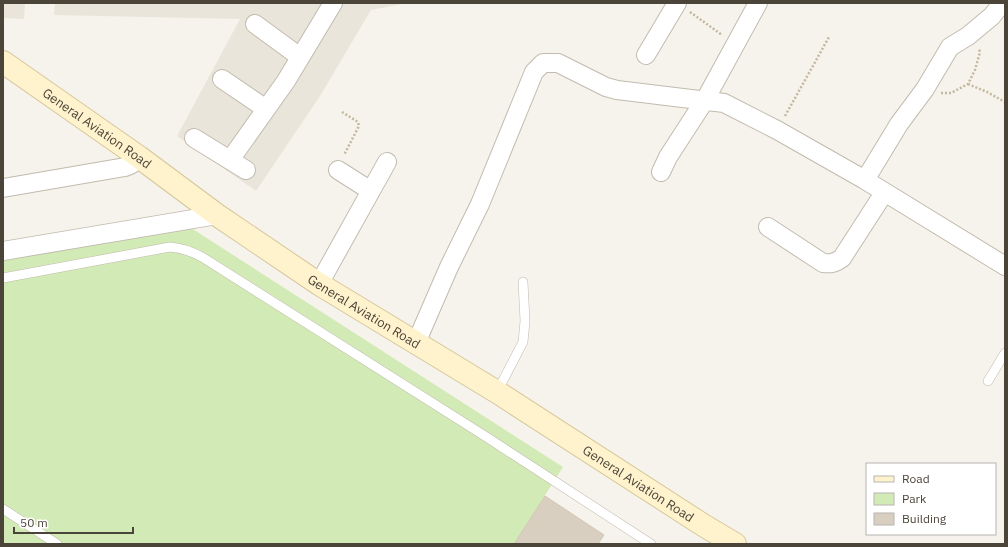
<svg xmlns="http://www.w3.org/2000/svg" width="1008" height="547" font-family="'IBM Plex Sans',sans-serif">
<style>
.residential{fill:#eae5da}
.green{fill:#d2eab5}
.building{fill:#d8cfc1;stroke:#d3c7b4}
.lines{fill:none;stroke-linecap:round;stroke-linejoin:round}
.service-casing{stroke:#c2bbae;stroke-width:10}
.minor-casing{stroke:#c2bbae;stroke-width:20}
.secondary-casing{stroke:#d6c79b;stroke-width:24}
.path{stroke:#c4b79f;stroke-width:2.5;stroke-dasharray:2 2;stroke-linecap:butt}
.service{stroke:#fff;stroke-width:9}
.minor{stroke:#fff;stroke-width:18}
.secondary{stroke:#fff3cd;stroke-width:22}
.labels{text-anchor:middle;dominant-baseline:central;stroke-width:3.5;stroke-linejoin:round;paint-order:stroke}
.street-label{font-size:13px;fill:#4b4439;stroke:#fff}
</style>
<rect width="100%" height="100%" fill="#f6f3ec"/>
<path class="residential" d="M3,3H25L24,19L3,18Z
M55,3H407L371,10L320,96L256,191L177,136L240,19L54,15Z"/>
<path class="green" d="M188,226L563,467L514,544H3V257Z"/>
<path class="building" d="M545,496L604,535L598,544H514Z"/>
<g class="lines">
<g class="service-casing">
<path id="service" d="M3,278L170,247C182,248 191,251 202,257L488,438L651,544
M988,381L1005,353
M497,392L523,342L525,321L523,282
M3,509L57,544"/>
</g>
<g class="minor-casing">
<path id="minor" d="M255,24L300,57
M646,55L677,3
M222,79L266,109
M194,138L246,170
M230,160L286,81L333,3
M338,170L371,191
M661,172L668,157L705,100L758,3
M865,180L899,124L925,89L950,47L968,36L992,16L1002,3
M3,188L125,167L132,164L139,157
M768,227L823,263C831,264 835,263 842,258L884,193
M3,251L217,215
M319,284L387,162
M416,343L449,267L480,204L534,72L543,63H558L606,87L617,90L724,103L777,130L865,180L1005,266"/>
</g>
<g class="secondary-casing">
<g id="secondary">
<path id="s1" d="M3,62L139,157L217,215L319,284L497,392L703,525L735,544"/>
</g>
</g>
<path class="path" d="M690,12L722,35
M968,84L987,92L1005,102
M941,93H951L968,84L975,70L980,52L979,49
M342,112L358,122L359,126L344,155
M785,116L829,37"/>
<use href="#service" class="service"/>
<use href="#minor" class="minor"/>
<use href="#secondary" class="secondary"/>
</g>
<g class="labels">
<g class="street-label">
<text stroke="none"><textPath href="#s1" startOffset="115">General Aviation Road</textPath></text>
<text stroke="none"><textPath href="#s1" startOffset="439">General Aviation Road</textPath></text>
<text stroke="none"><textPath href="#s1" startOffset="763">General Aviation Road</textPath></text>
</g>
</g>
<rect width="1008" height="547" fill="none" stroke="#4b4439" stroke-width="8"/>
<rect x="866" y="463" width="130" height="72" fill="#ffffff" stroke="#b7b4b0"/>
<rect x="874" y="476" width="20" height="6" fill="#fff3cd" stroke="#b7b4b0"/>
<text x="902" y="483" font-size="12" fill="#4b4439">Road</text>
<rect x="874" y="493" width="20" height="12" fill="#d2eab5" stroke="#b7b4b0"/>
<text x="902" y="503" font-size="12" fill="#4b4439">Park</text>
<rect x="874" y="513" width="20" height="12" fill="#d8cfc1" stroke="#b7b4b0"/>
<text x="902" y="523" font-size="12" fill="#4b4439">Building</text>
<path d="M14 527v6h119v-6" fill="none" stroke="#4b4439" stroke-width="2"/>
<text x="20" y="527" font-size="12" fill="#4b4439" stroke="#ffffff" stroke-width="3" paint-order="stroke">50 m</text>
</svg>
